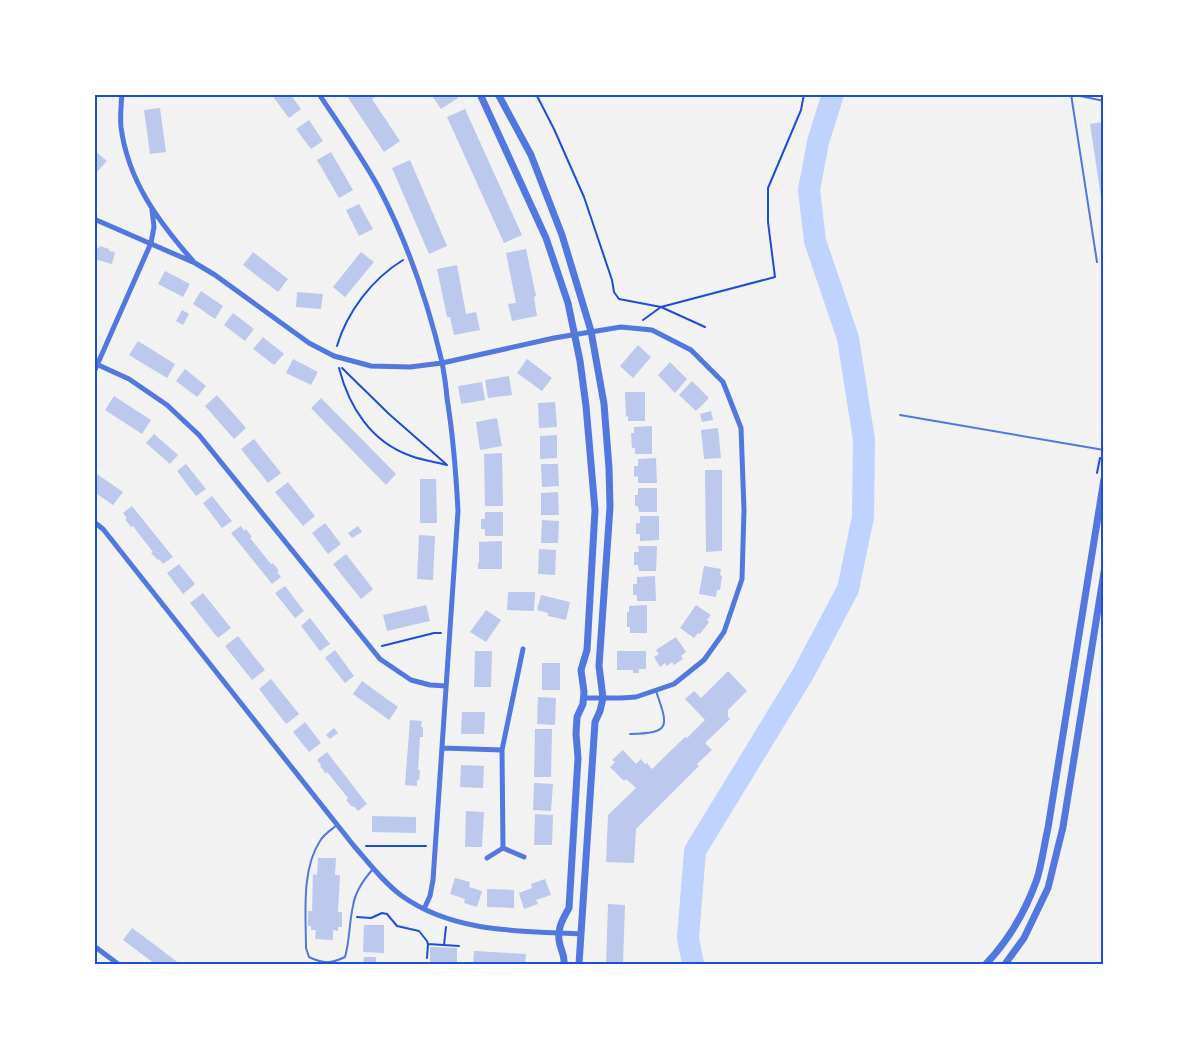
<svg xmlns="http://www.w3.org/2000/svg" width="1198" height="1059" font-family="Manrope,sans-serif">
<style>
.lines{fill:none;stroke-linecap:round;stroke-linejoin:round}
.river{stroke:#bfd3fe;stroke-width:22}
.building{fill:#bdc9ec}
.path{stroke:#1d4ed8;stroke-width:2}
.service{stroke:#5277de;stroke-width:2}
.minor{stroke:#5277de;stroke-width:5}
.tertiary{stroke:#5277de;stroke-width:7}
.neatline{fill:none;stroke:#1d4ed8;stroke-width:2}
</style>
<rect width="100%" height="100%" fill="#f2f2f2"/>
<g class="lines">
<path class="river" d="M693,964L688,938L695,851L803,674L848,589L863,517L864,440L848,338L815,241L809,190L818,142L833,94"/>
</g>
<path class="building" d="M278,94H290L301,109L289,118L274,98Z
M348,94H379L372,99L400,141L384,152L347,96Z
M431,94H455L458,98L441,109Z
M160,108L166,152L150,154L144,110Z
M465,109L522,235L504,243L447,117Z
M309,120L323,141L311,149L296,129Z
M1104,122V204H1102L1090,124Z
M94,150L107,161L94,175Z
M331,152L353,190L339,198L317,160Z
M410,160L447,246L429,254L392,168Z
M359,204L373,229L359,236L346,210Z
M100,246L109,249V251L115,252L112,264L94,259V247L99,248Z
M526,249L536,296L534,297L537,316L512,321L508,304L516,303L506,253Z
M253,252L288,279L278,292L243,265Z
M361,252L374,262L345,297L333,287Z
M457,265L466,314L476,312L480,330L454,335L450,317H447L437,269Z
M165,271L190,284L183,297L158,284Z
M201,291L223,306L215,319L193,304Z
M297,292L323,294L321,309L296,307Z
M182,310L189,314L183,325L176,321Z
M233,313L254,329L245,341L224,325Z
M263,337L284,354L274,365L253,349Z
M138,341L175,364L167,378L129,355Z
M638,345L651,357L633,378L620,366Z
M293,359L318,372L311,385L286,373Z
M527,359L552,378L542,391L517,373Z
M670,362L687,379L675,393L658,375Z
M185,369L206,386L197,397L176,381Z
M509,376L512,395L488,398L485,380Z
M692,381L709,398L696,411L679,395Z
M482,382L485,400L461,404L458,386Z
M625,392H645V421H628V416L626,417Z
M217,395L246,428L234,439L205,406Z
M114,396L151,420L142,434L105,410Z
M321,398L396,474L386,485L311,408Z
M555,402L557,427L539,428L538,403Z
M711,411L713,420L702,422L700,414Z
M497,418L502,446L480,450L476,422Z
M652,426V454H635V448H632L631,433H634V427Z
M718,428L721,458L704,459L701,430Z
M154,434L178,455L170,464L146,443Z
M557,435V458L540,459V436Z
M254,439L281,473L268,483L241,449Z
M502,453L503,506H485L484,454Z
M656,458L657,483H638V476L634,477V466H638V459Z
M186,464L206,489L196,496L177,471Z
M541,464H558L559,486L542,487Z
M705,470H722V551L706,552Z
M94,472L123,492L113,505L94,492Z
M420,479H436L437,523H420Z
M288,482L315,516L303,526L275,492Z
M638,488H657V512H639L638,506H635V495H638Z
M558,492L559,515H541V493Z
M212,496L232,521L222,528L203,503Z
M132,506L173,557L163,564L159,559L158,560L151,553L153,552L142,538L133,526L131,527L125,519L127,518L123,513Z
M485,512H503V536H485V529H481V519H485Z
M640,516H659V540L640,541V534H636V523H640Z
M542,520L559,521L558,543H541Z
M325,523L341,544L328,554L312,533Z
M241,526L244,531L246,529L252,537L250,538L271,564L273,563L279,571L277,572L281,577L272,584L231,533Z
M358,526L362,532L352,538L348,533Z
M419,535L435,536L433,580L417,579Z
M502,541V569H478V563H479V542Z
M638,546H657L656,571H639L638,565H634V552H639Z
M539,549L556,550L555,575L538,574Z
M346,554L373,589L361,599L333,564Z
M179,564L195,584L183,594L167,573Z
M704,566L721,569L720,575L722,576L720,590H717L716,597L699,594Z
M655,576L656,601H637V595H633V584H637V577Z
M285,586L304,611L295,618L275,593Z
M508,592H535L534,611L507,610Z
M203,593L231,628L218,638L190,603Z
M541,595L570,602L566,620L548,616V613L537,610Z
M426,605L430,621L387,631L383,615Z
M647,605V633H630V627H627V612H629V606Z
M696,605L711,615L707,620L709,622L700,634L698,633L694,638L680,628Z
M486,610L501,620L486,642L470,632Z
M310,618L330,644L320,651L301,626Z
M238,636L265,670L252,680L225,646Z
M676,637L686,652L681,656L683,659L674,665L672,662L667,666L665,663L660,667L654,657L659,654L656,650Z
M335,650L354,676L345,683L325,658Z
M475,651H492L491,687H474Z
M617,651H646V669H639V673H633V670H617Z
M542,663H560V690H542Z
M728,671L747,691L728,710V717L730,719L705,743L712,750L697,764L699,766L636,829L634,863L606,862L608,815L636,788L626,779L624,781L610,767L615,762L612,760L623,750L636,764L641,759L645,764L647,763L652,769L685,737L687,738L705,720L685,699L694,691L701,698Z
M271,679L299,714L286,724L259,689Z
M362,681L398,707L389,720L353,694Z
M538,697L556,698L555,725L537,724Z
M462,712H485L484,734H461Z
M410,720L422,721L421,727H423V737H420L418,770H420L419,780H417V786L405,785Z
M305,722L321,743L309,752L293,732Z
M334,728L338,733L330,739L326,735Z
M535,729H552L551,777H534Z
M327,752L367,804L358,811L354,806L352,807L346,800L348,798L327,772L326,774L320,766L321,765L317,760Z
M461,765L484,766L483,788L460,787Z
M534,783L553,784L551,811L533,810Z
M466,811L484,812L482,847H465Z
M535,814L553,815L552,845H534Z
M372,816L416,817V833L372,832Z
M318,858H336L335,875H340L338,912H342V927H338V931L333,930V940L315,939L316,930H311V926H308V911H312L313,874L317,875Z
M455,878L470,882L469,887L482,891L477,907L464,903L465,899L450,894Z
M545,879L551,895L536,900L538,904L524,909L519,893L532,888L531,884Z
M487,889L514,890V908L487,907Z
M608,904L625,905L623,964H606Z
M364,925H384V953L363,952Z
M132,928L143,936L180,964H155L123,940Z
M430,947L457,948V964H430Z
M474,951L526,954L525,964H473Z
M364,957H376V964H363Z"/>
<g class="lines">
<path class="path" d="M536,94L554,129L584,197L612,280L614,292L619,299L661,307L705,327
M643,320L661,307L775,277L768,222V188L801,110L804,94
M337,346C347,312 372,279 403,260
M339,368C349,407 371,442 411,456C422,460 435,462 447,465
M342,368L389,414L446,464
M1102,443L1104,436
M1097,473L1100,458
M382,646L434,633H441
M366,846H426
M357,917L371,918L382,913L387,914L397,926L419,931L427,941L428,944
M444,945L446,927
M427,958L428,944L459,946"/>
<path class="service" d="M1097,262L1071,94L1104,101
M900,415L1104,450
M630,734C672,733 668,726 656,691
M337,825C331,830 324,834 320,841C301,870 306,915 306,948L309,957C323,964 331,964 345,957C350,940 349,923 353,906C355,892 364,879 373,869"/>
<path class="minor" d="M122,94C121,105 120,117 121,127C128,181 158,221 193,261
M319,94C340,126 362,157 380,190C408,244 428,303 442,362C444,373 446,386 447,398C453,435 456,473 458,511L433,880L430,896L424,909
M94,219L195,263L215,275L309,343L334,356L371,366L410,367L442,363L554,338L621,327L652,330L691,350L723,382L741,428L744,510L742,579L724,632L704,660L674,684L636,697L621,698H584
M94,363L129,379L167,405L199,435L380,659L411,680L430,685L446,686
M94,372L151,243L154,227L152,210
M94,522L103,529L354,846C369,863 384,883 402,896C454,933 520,931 581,934
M442,748L502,750
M503,848L502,750L523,649
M487,858L503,848L524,857
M94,946L118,964"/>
<path class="tertiary" d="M480,94L546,238L568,303L580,361L586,406L595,510L587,650L581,670L584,692L583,704L577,717L576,734L578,758L569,908C562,920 556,931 560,945C562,952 565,957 564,964
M498,94L531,155L562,235L591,331L604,404L609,468L610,507L599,666L603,698L600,711L595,722L579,964
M986,964C1008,941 1026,910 1037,879C1042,863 1044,845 1048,828L1104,479
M1005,964L1024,938L1048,888L1063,827L1104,572"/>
</g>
<rect width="1198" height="1059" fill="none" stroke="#ffffff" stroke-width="192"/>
<rect x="96" y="96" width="1006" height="867" class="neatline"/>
</svg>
